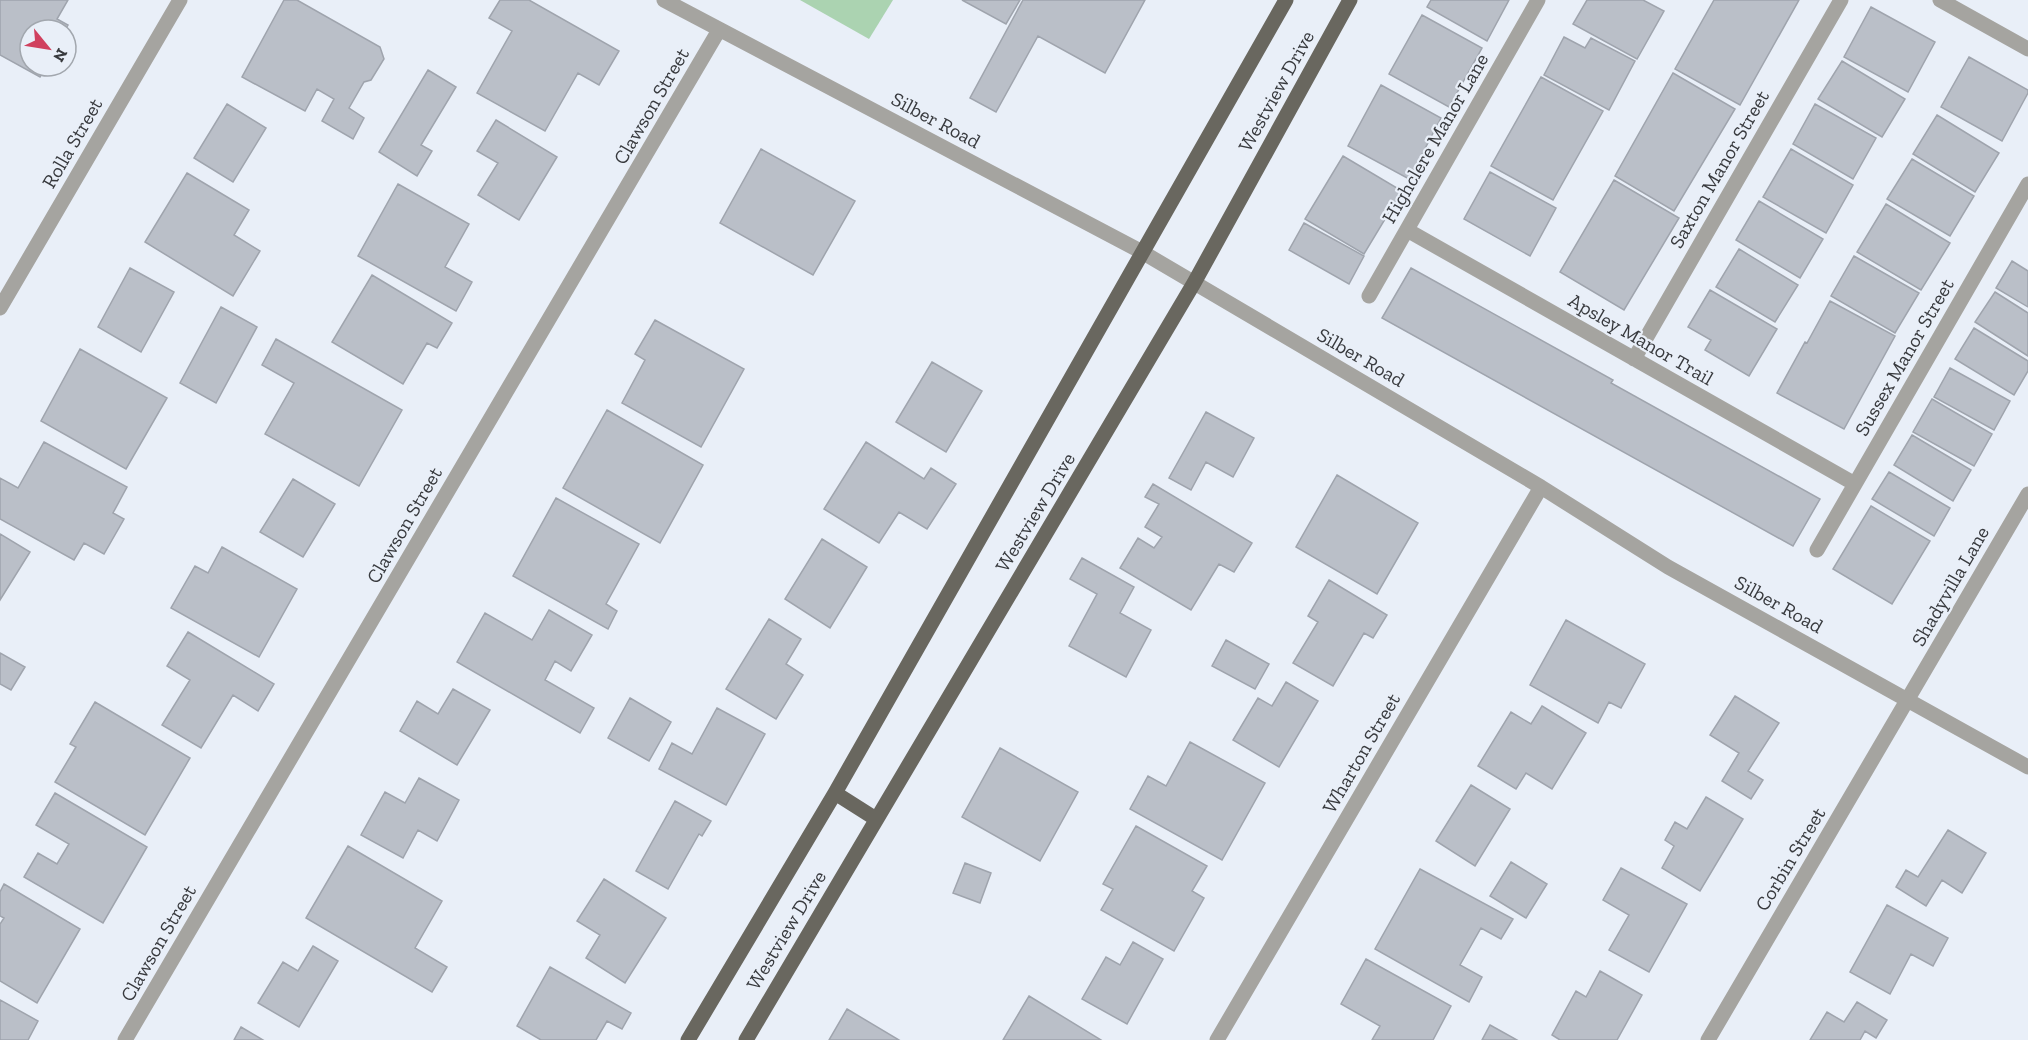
<svg xmlns="http://www.w3.org/2000/svg" width="2028" height="1040" font-family="'Zilla Slab',serif">
<style>
.green{fill:#abd3b1}
.building{fill:#babfc8;stroke:#9fa4ad;stroke-width:1.5}
.lines{fill:none;stroke-linecap:round;stroke-linejoin:round}
.minor{stroke:#a5a4a0;stroke-width:15}
.major{stroke:#69675f;stroke-width:15}
.labels{text-anchor:middle;dominant-baseline:central;stroke-width:4.5;stroke-linejoin:round;paint-order:stroke}
.street-label{font-size:20px;fill:#383a3e;stroke:#e9eff8}
</style>
<rect width="100%" height="100%" fill="#e9eff8"/>
<path class="green" d="M800,0H893L869,39Z"/>
<path class="building" d="M0,0H68L57,19L68,25L65,30H30V66H46L40,77L0,55Z
M284,0H297L380,47L384,59L371,80L364,82L349,108L364,118L353,139L322,121L334,99L317,89L305,111L242,77Z
M500,0H529L619,51L599,85L578,73L545,131L477,93L512,31L489,18Z
M962,0H1020L1006,24Z
M1023,0H1145L1105,73L1038,36L996,112L970,98Z
M1431,0H1509L1487,41L1427,7Z
M1587,0H1643L1664,11L1637,59L1573,24Z
M1714,0H1799L1740,105L1675,69Z
M1871,7L1935,42L1908,92L1844,57Z
M1422,15L1482,48L1449,107L1389,74Z
M1564,37L1585,48L1591,38L1635,61L1609,110L1544,75Z
M1969,57L2028,90V93L2002,141L1941,107Z
M1842,61L1905,99L1882,137L1818,99Z
M428,70L456,87L421,145L432,151L417,176L379,152Z
M1673,73L1735,109L1674,211L1615,176Z
M1541,77L1603,111L1553,200L1491,166Z
M1381,85L1441,118L1409,179L1348,146Z
M227,104L266,128L233,182L194,158Z
M1815,104L1876,138L1853,179L1793,144Z
M1937,115L1999,153L1975,192L1913,154Z
M496,120L557,157L519,220L478,195L498,163L477,151Z
M761,149L855,201L813,275L720,223Z
M1791,149L1853,185L1826,233L1763,197Z
M1343,156L1402,191L1364,254L1305,219Z
M1912,159L1974,196L1950,236L1887,199Z
M1490,172L1556,208L1530,256L1464,219Z
M187,173L249,210L234,235L260,251L233,296L145,242Z
M1614,180L1679,218L1624,310L1560,272Z
M398,184L469,224L445,267L472,282L456,311L358,256Z
M1759,201L1823,239L1800,278L1736,240Z
M1886,204L1950,243L1921,290L1857,252Z
M1304,223L1364,256L1349,284L1289,250Z
M1739,249L1798,285L1775,322L1716,287Z
M1854,256L1919,293L1895,333L1831,296Z
M2012,261L2028,271V307L1996,288Z
M130,268L174,292L141,352L98,327Z
M1411,268L1613,380L1611,383L1820,499L1793,546L1382,318Z
M372,275L452,323L437,348L427,343L403,384L332,342Z
M1710,290L1777,329L1749,376L1705,350L1711,340L1688,327Z
M1995,292L2028,313V356L1975,322Z
M1830,301L1895,336L1844,429L1777,393L1805,342L1807,343Z
M221,307L257,327L216,403L180,383Z
M655,320L744,369L701,447L622,403L645,360L635,354Z
M1974,328L2028,361V371L2014,395L1955,359Z
M276,339L402,410L359,486L265,434L294,383L262,365Z
M80,349L167,398L126,469L41,421Z
M932,362L982,391L946,452L896,422Z
M1950,368L2010,401L1994,430L1934,397Z
M1932,399L1992,434L1974,466L1913,432Z
M607,410L703,465L660,543L563,488Z
M1206,412L1254,438L1233,477L1206,462L1191,490L1169,478Z
M1912,435L1971,470L1953,501L1894,465Z
M44,442L127,487L113,513L124,519L104,554L84,543L74,560L0,519V478L18,488Z
M866,442L924,479L931,468L956,484L927,529L899,512L879,543L824,509Z
M1889,472L1950,508L1934,536L1872,499Z
M1337,475L1418,523L1377,594L1296,547Z
M293,479L335,504L303,557L260,532Z
M1153,484L1252,543L1234,572L1219,564L1191,610L1120,568L1138,538L1154,548L1162,537L1145,527L1159,504L1145,497Z
M556,498L639,544L606,604L617,611L608,629L513,576Z
M1871,506L1930,541L1892,604L1833,569Z
M0,534L30,552L0,600Z
M822,539L867,567L830,628L785,599Z
M222,547L297,589L259,657L171,608L195,566L208,573Z
M1082,558L1134,587L1120,613L1151,630L1126,677L1069,646L1097,594L1070,579Z
M1329,580L1387,615L1373,638L1364,633L1333,686L1293,663L1318,622L1308,616Z
M549,610L592,635L571,671L555,661L545,680L594,708L580,733L457,662L485,613L532,640Z
M769,619L801,639L786,664L803,675L776,719L726,689Z
M1566,620L1645,664L1621,708L1609,702L1598,723L1530,685Z
M188,632L274,684L258,711L233,695L201,748L162,725L190,680L167,666Z
M1226,640L1269,664L1255,689L1212,666Z
M0,653L25,667L11,690L0,684Z
M1286,682L1318,701L1279,767L1233,740L1258,698L1272,706Z
M453,689L490,710L457,765L400,731L417,701L438,714Z
M1735,696L1779,723L1748,771L1763,780L1751,799L1722,781L1739,753L1710,735Z
M630,698L671,722L649,761L608,738Z
M95,702L190,758L145,835L55,782L76,747L70,744Z
M1542,706L1586,733L1552,789L1526,773L1516,789L1478,766L1511,712L1531,724Z
M717,708L765,734L726,805L659,769L672,743L692,754Z
M1190,742L1265,783L1222,860L1130,809L1148,776L1166,786Z
M1000,748L1078,792L1040,861L962,817Z
M419,778L459,800L437,841L418,830L403,858L361,835L385,792L405,803Z
M1471,785L1510,809L1475,866L1436,841Z
M55,793L147,847L103,923L24,877L38,853L57,864L69,844L36,825Z
M1706,797L1743,819L1700,891L1662,868L1674,846L1665,840L1675,822L1687,829Z
M675,801L711,821L702,836L699,834L668,889L636,871Z
M1136,826L1207,866L1192,891L1204,898L1174,951L1101,910L1113,889L1103,884Z
M1948,830L1986,853L1962,893L1942,880L1926,906L1896,887L1906,870L1918,877Z
M348,846L442,901L415,948L447,967L432,992L306,918Z
M1511,862L1547,884L1526,918L1490,896Z
M965,863L991,873L980,903L953,893Z
M1621,868L1687,904L1649,972L1609,950L1629,915L1603,900Z
M1420,869L1513,919L1501,939L1481,928L1460,965L1482,977L1469,1002L1375,949Z
M604,879L666,918L625,983L586,958L600,935L577,921Z
M4,884L80,929L37,1003L0,981V924L4,918L0,916V892Z
M1887,905L1948,938L1933,966L1911,954L1890,994L1850,972Z
M1133,942L1163,959L1127,1024L1082,999L1106,957L1120,965Z
M313,946L338,961L299,1027L258,1003L283,962L298,971Z
M1366,959L1451,1006L1433,1040H1372L1380,1026L1341,1004Z
M550,967L631,1013L622,1029L607,1021L596,1040H541L517,1026Z
M1600,971L1642,995L1617,1040H1560L1552,1035L1576,991L1586,997Z
M1029,996L1101,1040H1003Z
M0,1000L38,1021L28,1040H0Z
M1857,1002L1887,1020L1876,1038L1865,1031L1860,1040H1810L1827,1012L1844,1022Z
M847,1009L899,1040H829Z
M1490,1025L1517,1040H1482Z
M241,1027L263,1040H234Z"/>
<g class="lines">
<path class="minor" d="M664,0L1142,252L1541,487L1668,567L2028,767
M1940,0L2028,49
M1407,230L1855,484
M1369,296L1538,0
M0,308L180,0
M1634,359L1841,0
M1817,550L2028,184
M125,1040L719,30
M1217,1040L1541,487
M1708,1040L2028,494"/>
<path class="major" d="M835,793L876,819
M688,1040L835,793L1286,0
M746,1040L1194,283L1350,0"/>
</g>
<g class="labels">
<g class="street-label">
<text transform="translate(1276 91) rotate(-61)">Westview Drive</text>
<text transform="translate(651 106) rotate(-60)">Clawson Street</text>
<text transform="translate(936 120) rotate(28)">Silber Road</text>
<text transform="translate(1435 138) rotate(-60)">Highclere Manor Lane</text>
<text transform="translate(72 143) rotate(-60)">Rolla Street</text>
<text transform="translate(1719 169) rotate(-60)">Saxton Manor Street</text>
<text transform="translate(1641 339) rotate(30)">Apsley Manor Trail</text>
<text transform="translate(1361 357) rotate(30)">Silber Road</text>
<text transform="translate(1904 357) rotate(-60)">Sussex Manor Street</text>
<text transform="translate(1035 512) rotate(-59)">Westview Drive</text>
<text transform="translate(404 525) rotate(-60)">Clawson Street</text>
<text transform="translate(1950 586) rotate(-60)">Shadyvilla Lane</text>
<text transform="translate(1779 604) rotate(29)">Silber Road</text>
<text transform="translate(1361 753) rotate(-60)">Wharton Street</text>
<text transform="translate(1790 859) rotate(-59)">Corbin Street</text>
<text transform="translate(786 930) rotate(-59)">Westview Drive</text>
<text transform="translate(158 943) rotate(-60)">Clawson Street</text>
</g>
</g>
<g transform="translate(48 48) rotate(120)"><circle r="28" fill="#e9eff8" stroke="#a2a7ae" stroke-width="1.5"/>
<path d="M0-4.5L10 22L0 15L-10 22Z" fill="#d0405e"/>
<text y="-9" font-size="16" font-weight="bold" text-anchor="middle" fill="#383a3e">N</text>
</g>
</svg>
